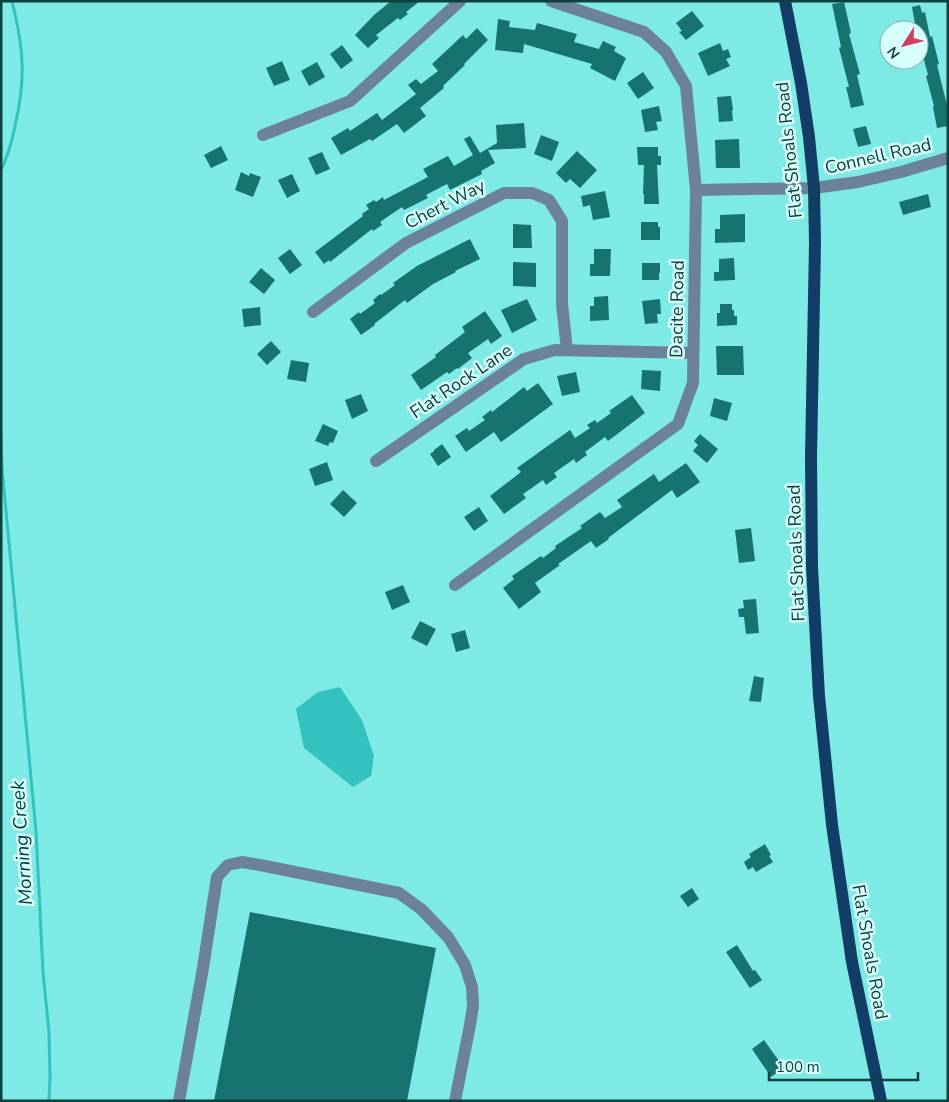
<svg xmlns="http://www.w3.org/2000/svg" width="949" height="1102" font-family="'Nunito Sans',sans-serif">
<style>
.water{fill:#33c2bd}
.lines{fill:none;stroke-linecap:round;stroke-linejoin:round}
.stream{stroke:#33c2bd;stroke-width:3}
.building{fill:#167370}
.minor{stroke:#6c829a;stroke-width:12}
.major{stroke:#123d67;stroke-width:12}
.labels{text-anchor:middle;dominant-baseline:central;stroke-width:5;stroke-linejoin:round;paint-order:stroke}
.street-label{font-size:18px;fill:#0f403e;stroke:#d7fffc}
.water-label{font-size:19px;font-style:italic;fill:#014240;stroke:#d7fffc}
</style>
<rect width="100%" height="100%" fill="#7deae5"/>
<path class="water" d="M340,687L362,720L374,756L371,776L353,787L304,748L296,709L318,692Z"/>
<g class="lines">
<path class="stream" d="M1,170C8,156 12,141 15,126C26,79 24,49 12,1
M1,435L2,468L36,831L43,972L49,1032L50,1077L49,1101"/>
</g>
<path class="building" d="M391,1H420L406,12L408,14L400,20L398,18L376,35L379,38L368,48L355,35L374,15Z
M844,2L851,33L849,34L860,74L857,75L864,105L851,108L846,87H849L839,48L841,47L832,4Z
M920,5L922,13L925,12L930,37L932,36L939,64L937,65L948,109V126L937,128L933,107L934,106L926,76L928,75L919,41V30H916L912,7Z
M692,11L704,26L686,40L679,32L682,31L676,23Z
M498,19L510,21L509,27L535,30L537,23L577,34L574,42L599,49L603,41L616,47L614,51L626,58L615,81L590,68L592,64L524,44L523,53L495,50Z
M477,28L488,40L464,64L465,65L443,86L444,88L420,108L426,116L404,133L397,124L372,141L370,139L341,155L331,138L348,128L350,131L377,113L382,120L416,94L408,85L416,79L421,84L438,71L432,64L463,35L466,39Z
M720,43L723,51L728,49L731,57L726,59L730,66L708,76L698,53Z
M342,45L353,60L341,69L330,54Z
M282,61L290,80L274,86L266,68Z
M317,62L325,77L309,86L301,71Z
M643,72L654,88L638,99L627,83Z
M731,96L733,110H732L733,121L719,122L717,97Z
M659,106L662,121L656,122L658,130L645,132L641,110Z
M524,123L526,148L488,150L495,163L481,171L482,174L450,190L447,184L426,195L428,198L404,210L402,207L380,222L382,225L373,231L372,229L330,262L329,260L324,264L315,252L363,216L362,214L369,209L366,205L374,200L376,202L383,197L384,200L428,177L423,169L448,156L454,166L473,155L464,139L470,136L480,153L497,143L496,125Z
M866,126L871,144L858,147L853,129Z
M541,135L559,142L552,161L534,154Z
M739,139L740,168H716L715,140Z
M221,146L228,160L211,168L204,155Z
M637,147H658V156H661V165H657L659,204H644V194H643L644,165H638Z
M577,151L597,170L580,188L570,179L566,183L556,173Z
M322,152L330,169L316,175L308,158Z
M241,172L249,176L250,173L261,177L253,197L235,190Z
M292,174L300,191L287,198L278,180Z
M605,191L610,217L593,220L590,205L583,207L581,196Z
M928,194L931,207L903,215L899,202Z
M745,214V242L715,243V229H720V215Z
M641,222H658V227H660V240H641Z
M513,224L531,225L532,248H513Z
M470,239L480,259L455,271L456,272L433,284L407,303L405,300L374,324L375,325L361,335L350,319L359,312L360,314L375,303L373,300L380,294L381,295L395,285L393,283L417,266Z
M290,249L302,265L290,274L278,258Z
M594,249H611L610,276H590V264H594Z
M734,258L735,280L714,281V272H719V259Z
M513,262L536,263V287L513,286Z
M642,263H660V273H659V280H642Z
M261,268L275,280L264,294L249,282Z
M608,296L609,320L590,321V306H594V297Z
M527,299L537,320L512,333L501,310Z
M660,299L661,314H657L658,323L645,324L642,301Z
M720,304H732V310H734V316H737V325L717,326V313H720Z
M260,307L261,325L244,327L242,309Z
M485,311L502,336L491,344L488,339L468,353L472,358L458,369L457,368L449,374L447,372L421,390L411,375L436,357L435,355L465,332L462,327Z
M271,341L281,352L267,365L257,354Z
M716,346H743L744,375H717Z
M291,360L309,363L306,382L287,379Z
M642,370L661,371L660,391L641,389Z
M576,372L580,392L562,396L557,376Z
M538,383L553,404L501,442L494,432L466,452L455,436L467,428L469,431L485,420L482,417L491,410L492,412L524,387L527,391Z
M361,394L368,411L352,419L345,400Z
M632,395L645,413L608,441L605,437L585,452L587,455L576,463L574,459L554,473L557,477L546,485L543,480L523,494L526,498L504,514L490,496L521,472L517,468L570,430L575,438L590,428L587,425L595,420L597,423L611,413L609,411Z
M714,398L732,403L727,421L710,416Z
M323,424L338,431L333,443L330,442L328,446L315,441Z
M700,434L718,449L707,463L693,451L698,445L694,441Z
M442,444L451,457L438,466L430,454L434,451V450Z
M327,462L333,480L315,486L309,469Z
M686,463L700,482L677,498L672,490L608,538L609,539L596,548L591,541L558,564L560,565L535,583L541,592L519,609L503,588L514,579L512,576L541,556L543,558L556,548L555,546L582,528L580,526L600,512L605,518L622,507L617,500L654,474L659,482Z
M343,490L357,503L344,517L330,504Z
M479,507L488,521L474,531L464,517Z
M751,528L755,561L739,563L735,530Z
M403,585L410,602L392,610L385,592Z
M756,599L759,633L746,634L744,617H739L738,609L744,608L743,600Z
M420,621L436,629L427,646L411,638Z
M465,630L470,648L456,652L451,634Z
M754,676L764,678L761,702L749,701Z
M765,844L771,855L769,856L773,862L756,872L753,867L748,870L744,862L751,857L749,854Z
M692,888L699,899L688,907L680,896Z
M250,912L436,948L407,1101H214Z
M737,945L753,971L755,970L762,980L750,988L726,952Z
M764,1040L784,1068L771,1077L752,1049Z"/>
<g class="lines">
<path class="minor" d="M263,135L350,101L460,1
M696,190L814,188L858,182L901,172L948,158
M313,312L406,243L504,193H532L549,200L562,221V304L567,350
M376,461L524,359L555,350L693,353
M455,585L678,424L693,383L696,190L686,86L666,52L644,32L551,1
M179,1101L203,968L217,877L228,865L242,862L260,865L399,893L421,909L448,937L465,965L472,987L473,1006L470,1025L455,1101"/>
<path class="major" d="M785,1L801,83L809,137L814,188L815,244L811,457L812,567L819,696L832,825L852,962L881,1101"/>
</g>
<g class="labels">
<g class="street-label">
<text transform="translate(789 150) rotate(-96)">Flat Shoals Road</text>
<text transform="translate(878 156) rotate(-13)">Connell Road</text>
<text transform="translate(445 204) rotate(-27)">Chert Way</text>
<text transform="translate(677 309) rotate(-89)">Dacite Road</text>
<text transform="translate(461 381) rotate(-34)">Flat Rock Lane</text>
<text transform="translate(796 553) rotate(-92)">Flat Shoals Road</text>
<text transform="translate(870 952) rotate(80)">Flat Shoals Road</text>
</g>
<g class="water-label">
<text transform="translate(22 843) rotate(-94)">Morning Creek</text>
</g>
</g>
<rect width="949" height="1102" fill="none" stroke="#0f403e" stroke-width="5"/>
<g transform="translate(904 45) rotate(234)"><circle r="24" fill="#d7fffc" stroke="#87b3b0"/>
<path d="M0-4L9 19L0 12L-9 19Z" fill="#d04061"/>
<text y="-8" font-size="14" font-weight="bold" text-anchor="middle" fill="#0f403e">N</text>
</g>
<path d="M769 1072v8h149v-8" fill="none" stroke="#0f403e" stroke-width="2.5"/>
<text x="776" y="1072" font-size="15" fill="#0f403e" stroke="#d7fffc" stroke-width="4" paint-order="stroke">100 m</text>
</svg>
